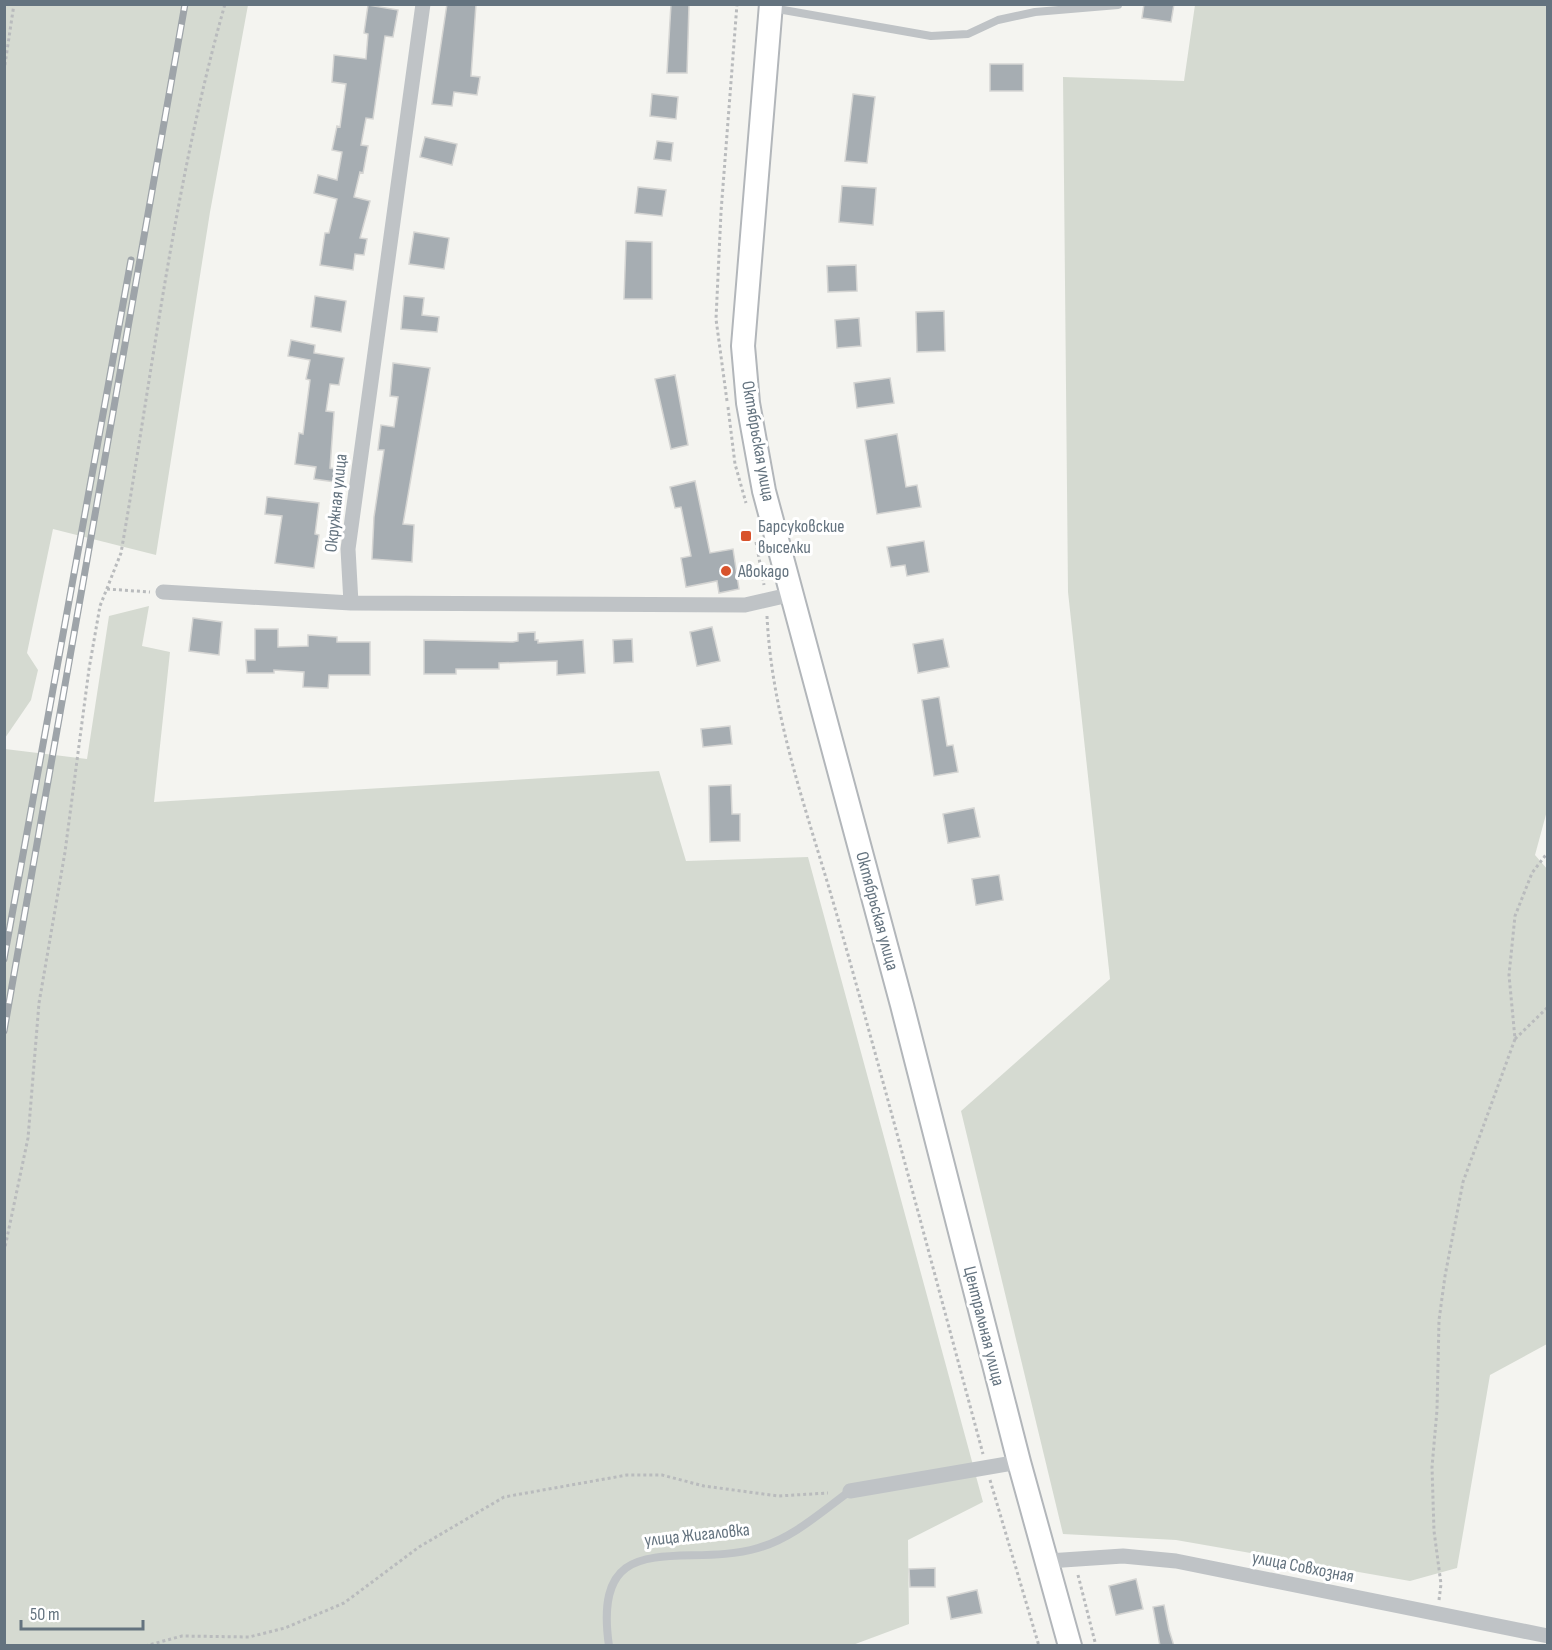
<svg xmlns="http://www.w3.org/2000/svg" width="1552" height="1650" font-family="'Sofia Sans Condensed',sans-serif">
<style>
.green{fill:#d5dad1}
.building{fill:#a6adb2;stroke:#d5d5d3;stroke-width:1.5}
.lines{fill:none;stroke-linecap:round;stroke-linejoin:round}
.secondary-casing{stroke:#b2b6ba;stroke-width:26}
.path{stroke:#b9bbbd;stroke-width:3;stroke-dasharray:3 3;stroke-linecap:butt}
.lane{stroke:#bfc3c6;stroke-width:8}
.street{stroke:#bfc3c6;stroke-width:15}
.secondary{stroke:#fff;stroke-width:22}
.rail-casing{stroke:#9ea4a9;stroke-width:7}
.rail{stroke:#fff;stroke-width:4.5;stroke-dasharray:14;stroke-linecap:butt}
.poi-dot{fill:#d8532c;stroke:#fff;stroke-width:2}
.labels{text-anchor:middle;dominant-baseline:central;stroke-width:6;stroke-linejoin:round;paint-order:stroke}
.street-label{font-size:18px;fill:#64737f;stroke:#fff}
.poi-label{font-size:18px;fill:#64737f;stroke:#fff;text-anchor:start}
</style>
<rect width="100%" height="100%" fill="#f4f4f0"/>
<path class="green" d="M4,5H248L210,212L156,555L53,529L27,653L38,670L31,700L5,738Z
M1195,5H1547L1548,807L1535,855L1548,870L1547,1344L1490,1375L1457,1568L1410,1581L1176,1540L1063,1534L961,1111L1110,979L1068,592L1063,77L1184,81Z
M149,606L142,646L170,652L154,802L659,771L686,861L808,857L983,1502L908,1540L909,1624L850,1646H5V749L87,759L109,616Z"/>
<path class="building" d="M447,4H476L471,76L480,77L477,95L454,92L452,106L432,104Z
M671,4H689L687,73H667Z
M1144,4H1174L1171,22L1142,18Z
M368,5L398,10L393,37L385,36L373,119L366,118L361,145L368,146L363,173L360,172L354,197L370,201L360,238L367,239L364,255L355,254L353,270L320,265L325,233H329L337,199L314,193L318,175L337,180L342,152L332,150L337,126L340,127L346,84L332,82L334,55L366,59L368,34L364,33Z
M990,64H1023V91H990Z
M652,94L678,97L676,119L650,116Z
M853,94L875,97L867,163L845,161Z
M425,137L457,144L452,165L420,157Z
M657,141L673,143L671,161L654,159Z
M842,186L876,188L873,225L839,222Z
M638,187L666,190L662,216L635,213Z
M414,232L449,238L444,269L409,264Z
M626,241L652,242V299H624Z
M856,265L857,291L828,292L827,266Z
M315,296L346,301L341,332L311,327Z
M404,296L424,298L422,315L439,317L437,332L401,329Z
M944,311L945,351L917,352L916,312Z
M859,318L861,346L837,348L835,320Z
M291,340L315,345L314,353L344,358L339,385L330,384L326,411L334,412L330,468L344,470L342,483L314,479L316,467L295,464L299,433L303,434L310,380L306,379L310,360L288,356Z
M393,363L430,368L403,524L414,525L412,562L372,559L374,517L384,450H378L381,425L394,427L398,397L390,396Z
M675,375L688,445L671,449L655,379Z
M890,378L894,403L857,408L854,383Z
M897,434L906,487L917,485L921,507L877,514L865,440Z
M695,481L710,553L733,549L739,589L719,593L717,581L686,587L681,558L691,556L681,507L675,508L670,487Z
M267,497L319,503L315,534L319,535L314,568L275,563L282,516L265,514Z
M924,541L929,572L907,576L905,565L891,567L887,547Z
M193,618L222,622L219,655L189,651Z
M712,627L720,661L697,666L690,632Z
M255,629H278V647L308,646V635L337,637V642H370V675H329L328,688L303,687L304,672L274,670V673H247L246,660H255Z
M535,632V640H538V643L583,640L585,673L557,675V661L499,663V669H456V674H424V640L513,642L518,641V633Z
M632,639L633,662L614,663L613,640Z
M943,639L949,667L918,673L913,644Z
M939,697L947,746L953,745L958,772L934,776L922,700Z
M730,726L732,744L703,747L701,729Z
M731,785L732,814H740V841L710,842L709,786Z
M974,808L980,837L948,843L943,814Z
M999,875L1003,900L976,905L972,879Z
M935,1568V1587H910L909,1569Z
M1136,1579L1143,1609L1116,1615L1109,1586Z
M977,1590L982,1613L951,1619L947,1597Z
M1164,1605L1169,1630L1174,1646H1160L1153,1607Z"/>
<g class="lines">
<g class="secondary-casing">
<path id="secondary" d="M771,4L743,346L748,403L764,491L902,1005L1019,1462L1070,1646"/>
</g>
<path class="path" d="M4,71L14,4
M727,401L716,319L721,212L737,4
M728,407L735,464L746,503
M756,542L764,585
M107,589L150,592
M767,616C772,721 810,819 838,919C888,1097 935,1276 983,1454
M1515,1039L1548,1007
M4,1252L28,1138L39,1003L65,852L89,669L100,606L121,553C153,369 174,184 225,4
M990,1480L1039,1646
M1078,1575L1096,1646
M1439,1600L1441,1584L1434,1531L1432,1467L1437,1410L1439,1320L1445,1276L1463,1182L1515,1039L1509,975L1515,916L1532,873L1548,852
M145,1646L182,1636L249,1637L285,1628L344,1603L419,1547L504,1497L627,1475H662L704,1486L778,1496L828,1493"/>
<path class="lane" d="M772,8L931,36L968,34L998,20L1035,12L1118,5
M609,1646C591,1522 683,1570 758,1548C793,1538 821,1512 850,1491"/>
<path class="street" d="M423,4L348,549L351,603L745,605L793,594
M163,592L351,603
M850,1491L1019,1462
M1048,1561L1123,1556L1176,1561L1548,1636"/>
<use href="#secondary" class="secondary"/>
<g class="rail-casing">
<path id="rail" d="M4,959L131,260
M4,1031L185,4"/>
</g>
<use href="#rail" class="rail"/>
</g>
<g class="poi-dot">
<rect x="740" y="530" width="12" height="12" rx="3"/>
<circle cx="726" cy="571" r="6"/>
</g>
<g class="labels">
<g class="street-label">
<text transform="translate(758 441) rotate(80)">Октябрьская улица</text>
<text transform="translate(336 503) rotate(-84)">Окружная улица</text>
<text transform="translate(877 911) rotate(75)">Октябрьская улица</text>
<text transform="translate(984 1326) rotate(76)">Центральная улица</text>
<text transform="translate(697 1535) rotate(-6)">улица Жигаловка</text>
<text transform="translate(1303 1567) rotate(11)">улица Совхозная</text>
</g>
<g class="poi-label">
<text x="758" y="526">Барсуковские<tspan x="758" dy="21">выселки</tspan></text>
<text x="738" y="571">Авокадо</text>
</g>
</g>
<rect width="1552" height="1650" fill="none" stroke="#64737f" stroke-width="12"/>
<path d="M21 1620v9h122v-9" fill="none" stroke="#64737f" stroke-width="3"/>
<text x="30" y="1620" font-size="18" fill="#64737f" stroke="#ffffff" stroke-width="4.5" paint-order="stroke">50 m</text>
</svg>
